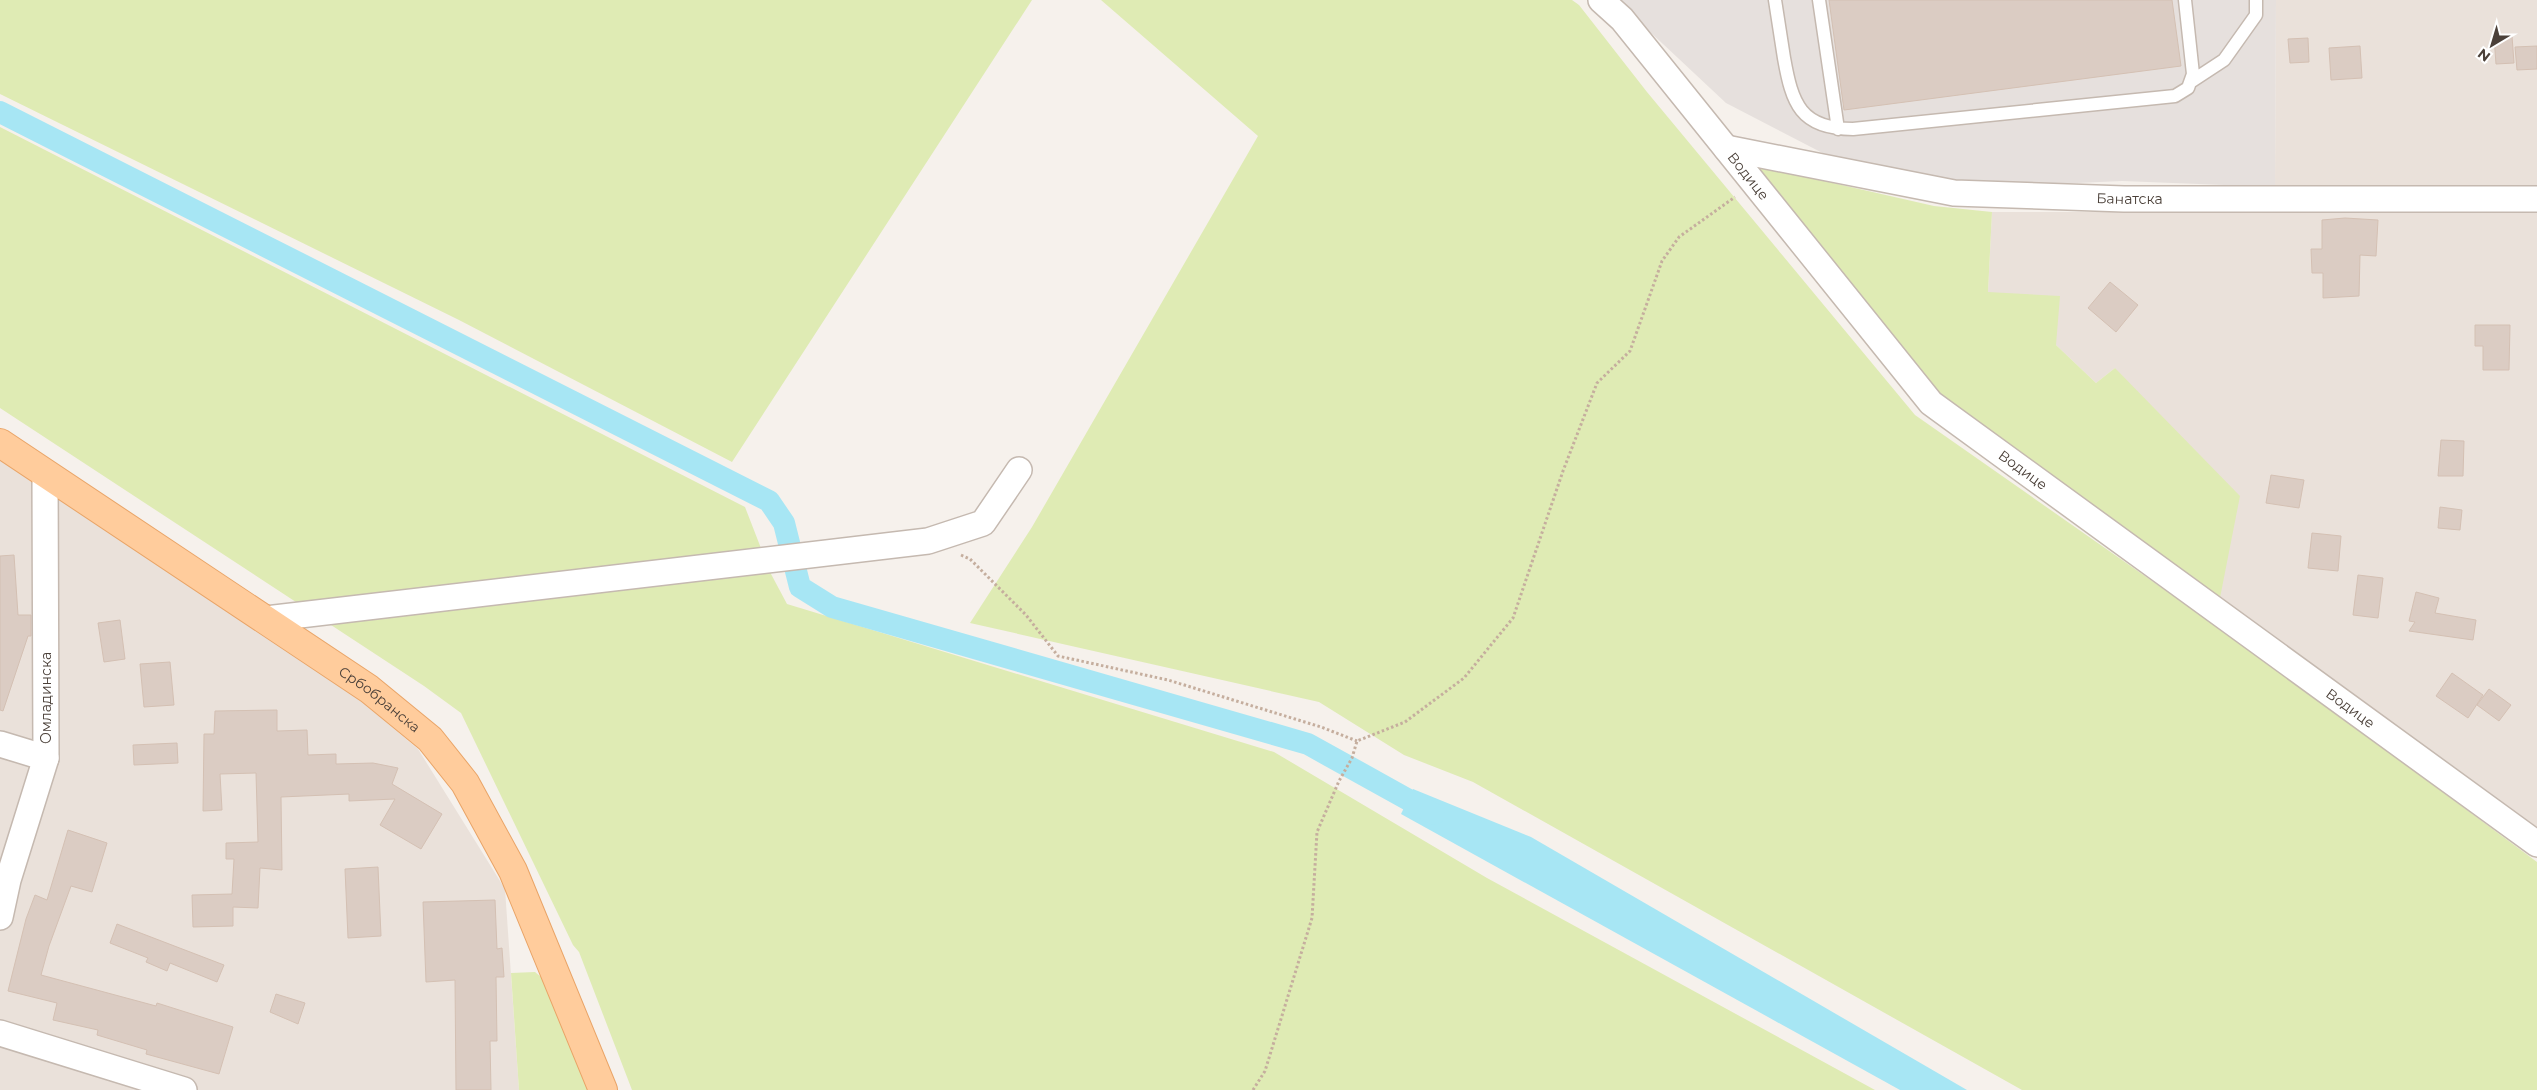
<svg xmlns="http://www.w3.org/2000/svg" width="2537" height="1090" font-family="Montserrat,sans-serif">
<style>
.residential{fill:#eae1da}
.industrial{fill:#e6e0dd}
.green{fill:#dfebb4}
.water{fill:#a7e6f4}
.lines{fill:none;stroke-linecap:round;stroke-linejoin:round}
.canal{stroke:#a7e6f4;stroke-width:22}
.building{fill:#dbccc3;stroke:#d4c0b3}
.lane-casing{stroke:#c5b9b0;stroke-width:15}
.street-casing{stroke:#c5b9b0;stroke-width:28}
.primary-casing{stroke:#e9a467;stroke-width:30}
.path{stroke:#c5ae9e;stroke-width:3;stroke-dasharray:2.5 2.5;stroke-linecap:butt}
.lane{stroke:#fff;stroke-width:12}
.street{stroke:#fff;stroke-width:25}
.primary{stroke:#ffcc9c;stroke-width:28}
.labels{text-anchor:middle;dominant-baseline:central;stroke-width:5;stroke-linejoin:round;paint-order:stroke}
.street-label{font-size:14px;fill:#4b4039;stroke:#fff}
</style>
<rect width="100%" height="100%" fill="#f6f1ec"/>
<path class="residential" d="M2276,0H2537V186L2275,187Z
M1992,212H2537V834L2218,608L2115,368L2096,383L2056,345L1988,292Z
M0,452L268,623L418,749L505,889L519,1090H0Z"/>
<path class="industrial" d="M1616,0H2276L2275,187L2122,181L1990,187L1838,161L1726,103Z"/>
<path class="green" d="M0,0H1032L732,462L459,320L0,94Z
M1101,0H1572L1579,5L1647,92L1915,415L2262,658L2537,862V1090H2022L1473,782L1404,755L1319,702L970,623L1032,527L1258,136Z
M0,127L745,507L771,574L787,604L1274,752L1487,878L1875,1090H632L579,952L573,945L461,713L424,686L0,408Z
M1754,165L1934,206L1992,212L1988,292L2060,296L2056,345L2096,383L2115,368L2240,496L2218,608L1938,398Z
M535,972L552,986L590,1090H519L511,973Z"/>
<path class="water" d="M1413,789L1531,837L1967,1090H1900L1401,814Z"/>
<g class="lines">
<path class="canal" d="M0,112L769,501L784,523L800,587L832,607L1308,744L1434,814"/>
</g>
<path class="building" d="M1829,0H2172L2181,66L1844,110Z
M2512,36L2514,63L2496,64L2494,37Z
M2308,38L2309,62L2290,63L2288,39Z
M2360,46L2362,78L2331,80L2329,48Z
M2537,46V69L2517,70L2515,47Z
M2345,218L2378,220L2376,256L2360,255L2359,296L2323,298V273H2312L2311,249H2322V220Z
M2110,282L2138,305L2116,332L2088,308Z
M2475,325H2510L2509,370H2483V346H2475Z
M2441,440L2464,441L2463,476H2438Z
M2271,475L2304,480L2299,508L2266,503Z
M2440,507L2462,510L2460,530L2438,528Z
M2312,533L2341,536L2338,571L2308,568Z
M14,555L18,615H31V636H28L3,711L0,710V556Z
M2358,575L2383,578L2378,618L2353,615Z
M2416,592L2439,598L2435,613L2476,620L2473,640L2409,631L2415,622L2409,621Z
M120,620L125,659L104,662L98,623Z
M170,662L174,705L144,707L140,664Z
M2452,673L2483,695L2468,718L2436,696Z
M2489,689L2511,705L2499,721L2477,705Z
M277,710V731L307,730L308,755L336,754V764L373,763L398,768L392,784L442,814L421,849L380,825L395,799L349,801V794L281,797L282,870L260,868L258,908L233,907V926L193,927L192,895L232,894L234,859H226V843L258,842L256,773L220,774L222,810L203,811L204,734H214L215,711Z
M177,743L178,763L134,765L133,745Z
M68,830L107,843L92,892L71,886L49,946L41,975L156,1006L157,1003L233,1027L219,1074L146,1054L147,1050L97,1035L98,1030L53,1020L57,1003L8,991L26,919L35,895L47,900Z
M378,867L381,936L348,938L345,869Z
M495,900L497,949L502,948L504,977H496L497,1041H490L491,1090H456L455,980L426,982L423,902Z
M117,924L224,965L217,982L170,963L167,971L146,962L148,958L110,943Z
M276,994L305,1003L298,1024L270,1012Z"/>
<g class="lines">
<g class="lane-casing">
<path id="lane" d="M1775,0C1778,19 1781,38 1784,58C1792,103 1800,129 1853,129L2175,96L2188,88L2193,74L2185,0
M1819,0L1838,129
M2192,81L2224,60L2256,15V0"/>
</g>
<g class="street-casing">
<g id="street">
<path id="s1" d="M1601,0L1622,19L1931,403L2537,844"/>
<path id="s2" d="M1726,148L1954,193L2124,199H2537"/>
<path d="M266,619L928,541L983,523L1019,470"/>
<path d="M0,744L46,758"/>
<path d="M0,917L8,880L46,758L45,473"/>
<path d="M0,1033L184,1090"/>
</g>
</g>
<g class="primary-casing">
<g id="primary">
<path id="s3" d="M0,443L369,689L430,739L465,783L513,871L603,1090"/>
</g>
</g>
<path class="path" d="M961,555L970,559L1026,615L1058,656L1168,680L1321,727L1357,741
M1253,1090L1265,1071L1312,918L1317,832L1339,781L1352,758L1357,741L1405,722L1464,678L1513,618L1563,471L1597,383L1630,351L1662,261L1679,237L1735,197"/>
<use href="#lane" class="lane"/>
<use href="#street" class="street"/>
<use href="#primary" class="primary"/>
</g>
<g class="labels">
<g class="street-label">
<text stroke="none"><textPath href="#s1" startOffset="230">Водице</textPath></text>
<text stroke="none"><textPath href="#s2" startOffset="408">Банатска</textPath></text>
<text stroke="none"><textPath href="#s1" startOffset="635">Водице</textPath></text>
<text transform="translate(46 698) rotate(-90)">Омладинска</text>
<text stroke="none"><textPath href="#s3" startOffset="458">Србобранска</textPath></text>
<text stroke="none"><textPath href="#s1" startOffset="1040">Водице</textPath></text>
</g>
</g>
<g transform="translate(2492 45) rotate(218)" stroke="#ffffff" stroke-width="4" paint-order="stroke">
<path d="M0-4L9 19L0 12L-9 19Z" fill="#4b4039"/>
<text y="-8" font-size="14" font-weight="bold" text-anchor="middle" fill="#4b4039">N</text>
</g>
</svg>
